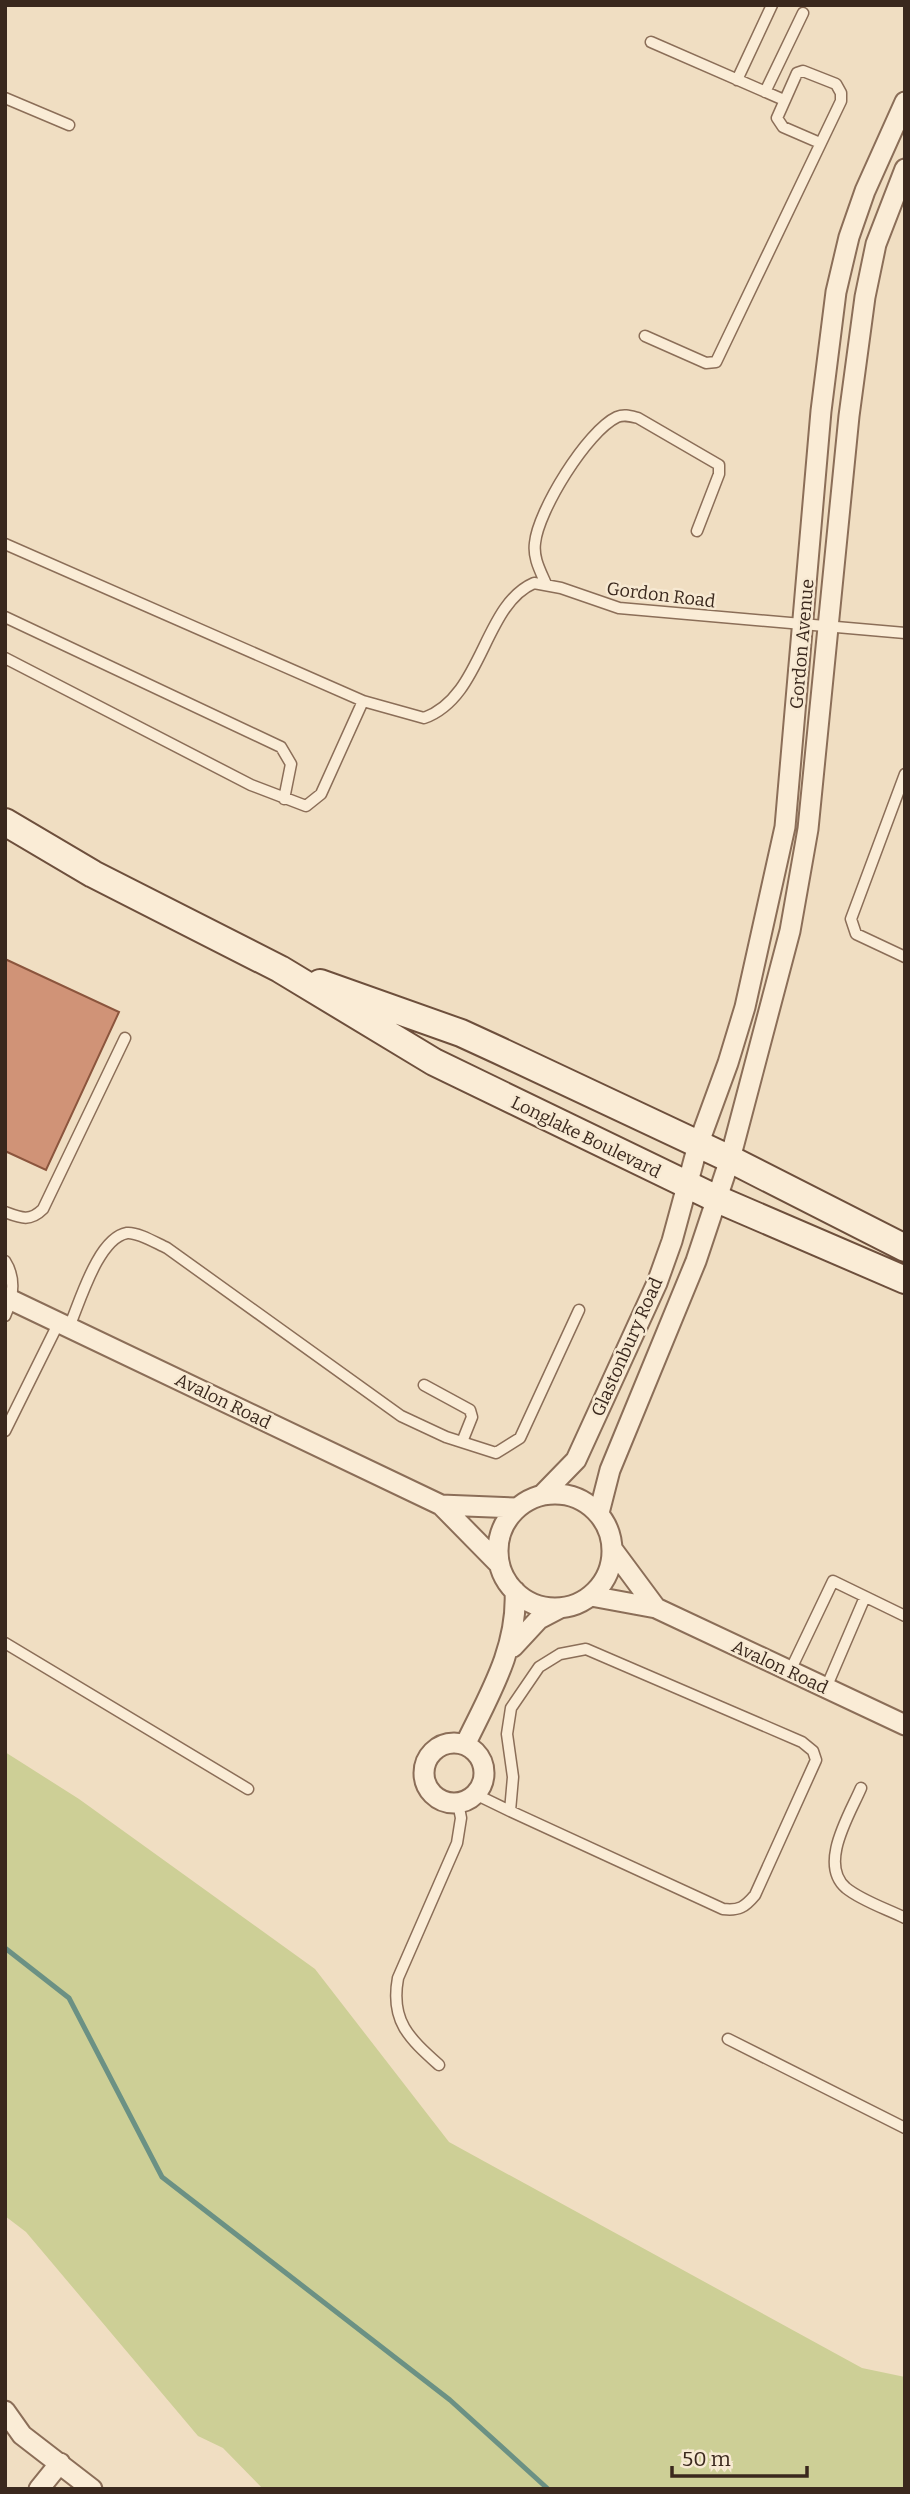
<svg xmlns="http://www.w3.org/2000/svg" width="910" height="2494" font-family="Bitter,serif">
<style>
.green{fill:#cdcf96}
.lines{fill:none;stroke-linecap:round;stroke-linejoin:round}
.stream{stroke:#6b9184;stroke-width:5}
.building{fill:#d09377;stroke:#8b553d;stroke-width:2}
.service-casing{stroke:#8b6e58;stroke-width:13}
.minor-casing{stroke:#8b6e58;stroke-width:23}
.secondary-casing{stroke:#6d4f3c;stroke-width:30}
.service{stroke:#faecd6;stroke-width:10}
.minor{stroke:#faecd6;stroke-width:19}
.secondary{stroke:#faecd6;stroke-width:26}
.labels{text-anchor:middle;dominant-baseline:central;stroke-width:5;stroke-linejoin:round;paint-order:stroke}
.street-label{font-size:18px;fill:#3a281d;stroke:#f7e9d2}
</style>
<rect width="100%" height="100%" fill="#f0dec2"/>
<path class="green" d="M5,1752L79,1799L315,1969L449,2142L862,2368L905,2377V2489H263L223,2448L198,2436L26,2232L5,2216Z"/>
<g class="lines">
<path class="stream" d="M5,1948L69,1998L162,2177L450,2400L548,2489"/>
</g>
<path class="building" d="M5,959L119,1012L46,1170L5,1151Z"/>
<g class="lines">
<g class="service-casing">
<path id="service" d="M651,42L784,100
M737,80L772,5
M765,92L803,13
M5,98L69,125
M645,336L706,363L716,362L841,101V93L836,84L803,71L797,73L777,118L783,127L820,143
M5,544L363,701
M546,584C540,570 533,558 535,543C538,511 587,431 617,417C624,414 630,416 638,418L719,465V474L697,531
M5,617L281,747L291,764L284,799
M5,658L251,785L306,806L321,794L363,701L424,718C483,697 483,605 534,583L561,588L619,608L905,633
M905,774L851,919L856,934L905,957
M5,1212C21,1218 30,1222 43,1209L125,1038
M5,1261C16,1278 13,1298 5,1316
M69,1327C80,1302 98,1238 127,1233C138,1232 156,1243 167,1248L401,1416L446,1437L496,1453L520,1438L579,1310
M424,1385L470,1410L472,1417L462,1442
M5,1431L59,1322
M5,1643L248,1789
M790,1671L833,1581L905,1616
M826,1688L865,1597
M861,1788C850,1814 818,1864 846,1888C862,1901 887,1909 905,1918
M475,1794L510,1811L723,1909C739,1911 745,1907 755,1895L816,1760L813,1751L802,1742L586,1649L560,1654L539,1667L511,1708L507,1734L513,1777L510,1811
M728,2039L905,2128
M439,2065C409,2038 390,2021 398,1978L457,1843L461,1818L458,1803"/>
</g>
<g class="minor-casing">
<path id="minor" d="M5,1297L441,1505L499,1564
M498 1551a57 57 0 1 1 114 0a57 57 0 1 1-114 0Z
M542,1495L576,1460L657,1283L672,1241L698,1145L728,1063L745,1007L785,827L821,411L836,292L849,237L865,191L905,102
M441,1505L517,1508
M599,1513L610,1470L696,1261L730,1159L790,931L808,829L849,416L865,297L876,244L905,169
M613,1550L656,1608
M591,1596L656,1608L905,1725
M513,1647L539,1619L560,1608
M424 1773a30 30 0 1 1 60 0a30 30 0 1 1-60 0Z
M465,1745C489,1695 518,1648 515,1591
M5,2411L22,2435L92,2489
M39,2489L60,2463"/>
</g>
<g class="secondary-casing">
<path id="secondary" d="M5,822L93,874L280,969L434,1062L717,1199L905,1280
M320,983L461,1033L498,1050L730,1159L905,1248"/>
</g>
<use href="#service" class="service"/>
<use href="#minor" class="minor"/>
<use href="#secondary" class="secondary"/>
</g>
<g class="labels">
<g class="street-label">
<text transform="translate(661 595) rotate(7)">Gordon Road</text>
<text transform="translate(802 644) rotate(-85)">Gordon Avenue</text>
<text transform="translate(586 1137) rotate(26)">Longlake Boulevard</text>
<text transform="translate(627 1347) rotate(-66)">Glastonbury Road</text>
<text transform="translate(223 1401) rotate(26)">Avalon Road</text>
<text transform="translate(780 1667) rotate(25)">Avalon Road</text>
</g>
</g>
<rect width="910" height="2494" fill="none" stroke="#3a281d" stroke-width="14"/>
<path d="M672 2466v10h135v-10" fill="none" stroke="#3a281d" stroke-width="3.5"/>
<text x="682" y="2466" font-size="21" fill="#3a281d" stroke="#f7e9d2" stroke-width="5" paint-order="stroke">50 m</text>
</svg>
